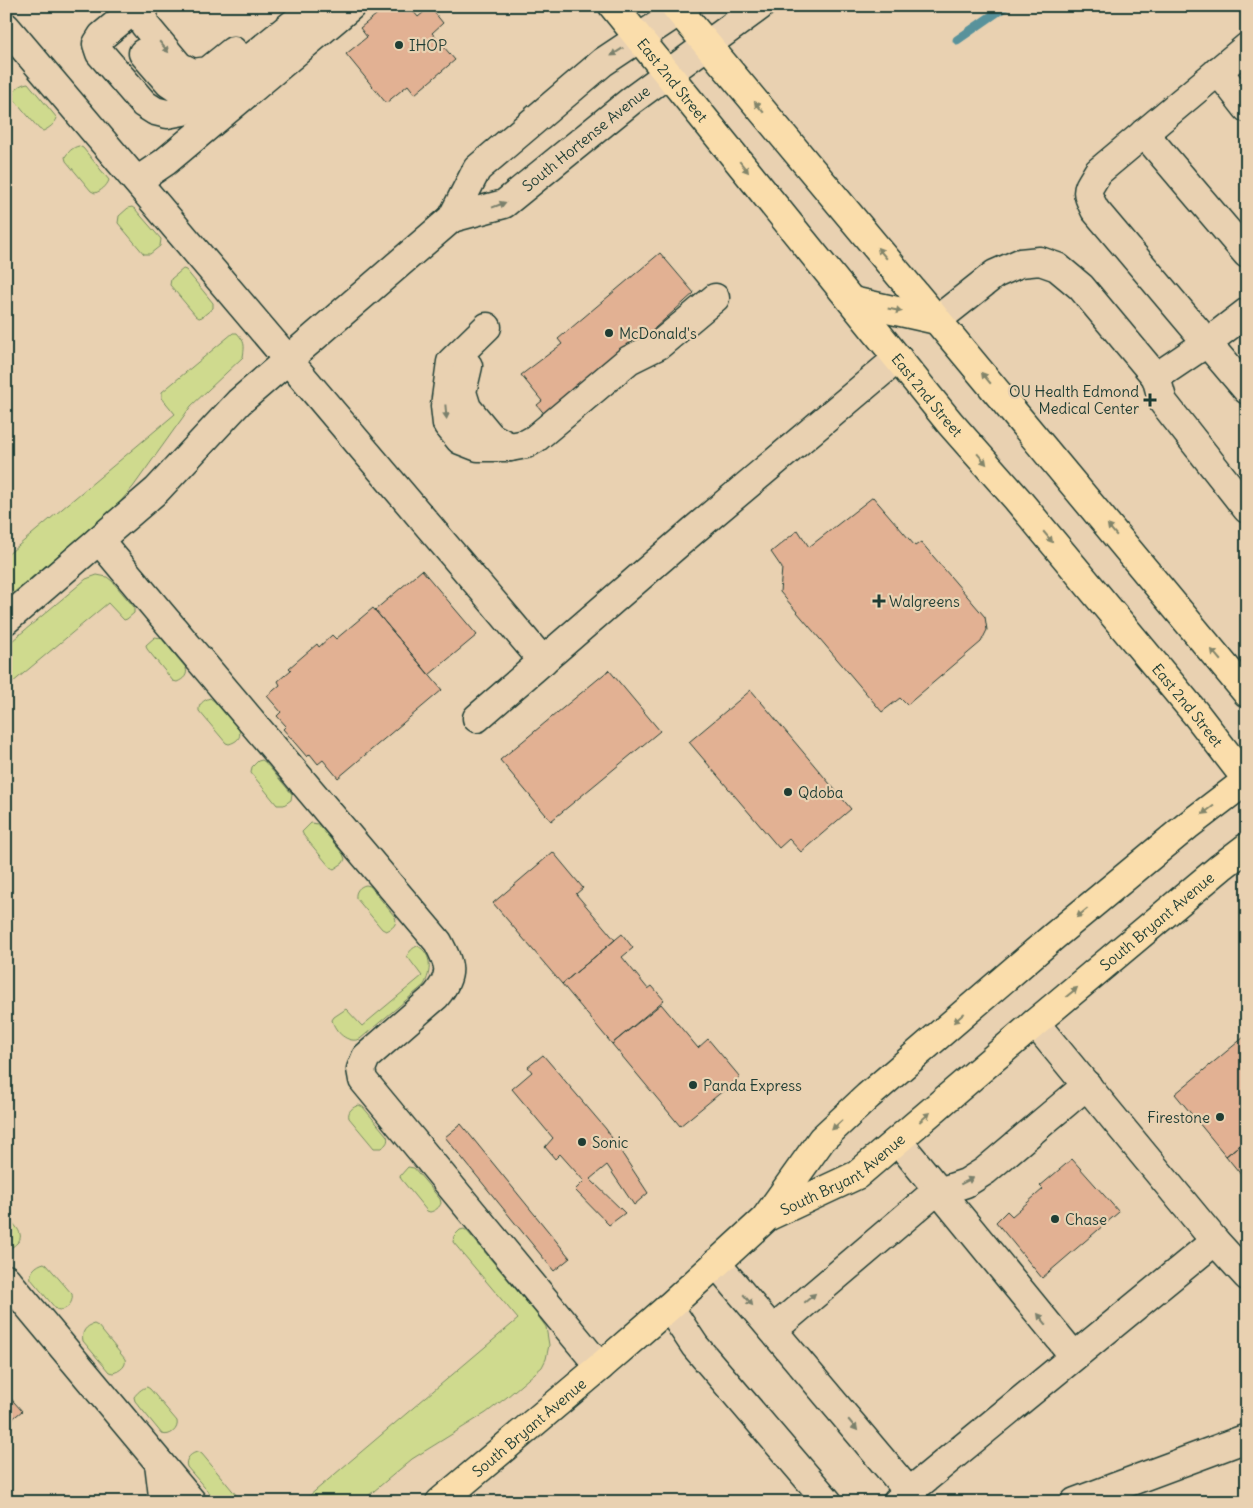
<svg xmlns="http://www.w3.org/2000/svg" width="1253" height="1508" font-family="Delius,sans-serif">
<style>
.green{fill:#cfda8e;stroke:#778c61}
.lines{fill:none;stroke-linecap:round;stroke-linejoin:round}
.stream{stroke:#59929b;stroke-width:9}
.building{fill:#e2b193;stroke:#1f3d34}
.minor-casing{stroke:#1f3d34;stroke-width:31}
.major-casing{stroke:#1f3d34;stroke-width:31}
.path{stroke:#1f3d34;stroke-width:3;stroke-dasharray:4 4;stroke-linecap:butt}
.minor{stroke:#e9d1b1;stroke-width:28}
.major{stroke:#faddab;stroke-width:28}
.oneway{fill:#7a806c}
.oneway2{fill:#82856a}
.poi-dot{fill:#1f3d34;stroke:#e9d1b1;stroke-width:2}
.labels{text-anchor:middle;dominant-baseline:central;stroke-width:4.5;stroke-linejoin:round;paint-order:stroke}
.poi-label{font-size:15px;fill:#1f3d34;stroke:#e9d1b1;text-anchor:start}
.street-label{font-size:15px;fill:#1f3d34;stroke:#e9d1b1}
</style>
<rect width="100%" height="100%" fill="#e9d1b1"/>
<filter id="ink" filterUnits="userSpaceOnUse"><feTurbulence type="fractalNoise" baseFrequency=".02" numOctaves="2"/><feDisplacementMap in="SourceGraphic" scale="10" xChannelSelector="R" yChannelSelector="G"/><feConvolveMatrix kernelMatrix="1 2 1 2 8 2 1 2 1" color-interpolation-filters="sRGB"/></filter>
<g filter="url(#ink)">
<path class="green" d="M28,83L57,118C55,124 48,129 43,131L39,129L13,98C12,90 20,84 28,83Z
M79,146L83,148L109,180C107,186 101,191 95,193L91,191L66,161L65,157C68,152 73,147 79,146Z
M132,207L135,209L161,239L160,246L150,254H144L118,223L119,216L128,208Z
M183,269L186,270L213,303V308L202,317L199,318L196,316L170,285L171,279Z
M233,333H237C245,342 245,345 243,357L191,406L133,487L120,502L93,526L6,599V556L175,414L162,398V392Z
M97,575L107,577L112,581L134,607V613L127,619L124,620L108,603L6,688V646L86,579Z
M155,637L161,638L186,668C188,675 184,679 177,682L173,681L147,649L146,645Z
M210,698L214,701L239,730C242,738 236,742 229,744L226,743L199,711C198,704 204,700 210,698Z
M262,760L265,762L292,794L291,800L284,805H277L251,773L252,767L258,761Z
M311,823L318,824L343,854L345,859L343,863L334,869L330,867L304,836L302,832Z
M366,885L370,886L395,917C398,924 392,929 386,931L382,929L356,898C355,891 360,886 366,885Z
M418,946C433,955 431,972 424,985L360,1039C348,1044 335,1032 332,1020L334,1017L346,1009L362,1026L422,976L407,956C409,952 413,947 418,946Z
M359,1105L363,1107L387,1136C389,1142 386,1144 382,1148H374L349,1118C347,1111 353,1107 359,1105Z
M408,1167L414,1168L440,1199L441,1203C440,1207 435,1211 430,1212L427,1211L401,1179L400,1176Z
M6,1216C12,1223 27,1234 17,1243C13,1247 11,1248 6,1248Z
M464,1229L467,1231L535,1312L546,1327L549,1345L546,1359L542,1367L507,1397L486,1413L412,1459L361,1502H302L518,1319L453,1242L454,1236L460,1230Z
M44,1263L47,1265L72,1294C74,1303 65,1313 56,1309L31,1279C29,1272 36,1265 44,1263Z
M94,1324L98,1326L125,1359C127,1366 120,1371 113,1373L109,1372L83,1341C81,1332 86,1326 94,1324Z
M147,1387L150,1389L177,1421C179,1429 170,1437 162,1434L135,1401L134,1397C137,1393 142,1388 147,1387Z
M199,1452L202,1454L242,1502H217L187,1467C184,1459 192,1452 199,1452Z"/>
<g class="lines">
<path class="stream" d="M957,40L1006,6"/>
</g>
<path class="building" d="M387,6H409L418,17L430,7L443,23L432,33L455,60L415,94L408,85L386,103L346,54L367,37L360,28Z
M660,253L694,293L655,328L649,343L551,422L537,405L542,401L521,375L562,344L558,339Z
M873,497L915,546L921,542L985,617L987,630L981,642L907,705L900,698L882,712L780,592L782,568L771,552L798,530L809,547Z
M422,570L477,635L429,675L375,610Z
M373,608L442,690L338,778L323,760L318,764L310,754L307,757L283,729L286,726L277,716L281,712L267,696L280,685L278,681L291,670L289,668L317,644L319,647L332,635L336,639Z
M609,670L660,731L551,821L500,760Z
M751,690L851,809L801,852L789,839L779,848L689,742Z
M553,852L583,888L576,894L615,940L562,984L493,903Z
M622,934L633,948L622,957L648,989L652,986L664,1000L612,1044L562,984Z
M661,1004L698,1048L708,1039L740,1077L680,1126L612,1044Z
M1244,1037L1247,1040V1139L1226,1156L1175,1094Z
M543,1055L606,1129L648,1193L634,1205L607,1165L590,1179L625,1213L609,1225L575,1190L584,1181L560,1154L555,1159L545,1147L553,1138L512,1089L532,1072L528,1067Z
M461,1124L570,1258L554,1271L445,1137Z
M1247,1139V1182L1226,1156Z
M1072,1159L1119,1212L1042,1278L996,1222L1007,1211L1012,1216L1043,1189L1040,1186Z
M6,1393L22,1411L6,1424Z"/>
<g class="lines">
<g class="minor-casing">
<g id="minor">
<path d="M138,6L102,36L97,44L100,53L144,104L155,111L167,114L183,111L198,101L315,6"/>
<path d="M145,6L143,10L144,24L179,66L193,73L208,71L233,51"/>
<path d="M6,27L543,661"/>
<path d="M1247,47L1098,172C1087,191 1084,189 1095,210L1247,390"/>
<path d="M143,53L169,83L178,89L189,87L208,71"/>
<path d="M1218,71L1247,108"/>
<path d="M1144,133L1247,254"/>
<path d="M137,181L165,162L351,6"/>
<path id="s1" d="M452,218L504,204L632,100L760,6"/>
<path d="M937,320L995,274L1020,263L1040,261L1057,267L1081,287L1156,377L1208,342L1247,312"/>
<path d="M487,327L451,362L445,406L447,424L460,440L478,447H510L526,444L535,439L629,360L659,345L715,298"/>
<path d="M468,366L462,392L467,408L491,437L510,447"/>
<path d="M1156,377L1163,402L1247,509"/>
<path d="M99,540L160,613L438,942C450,965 454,974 436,996L366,1057L361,1069L363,1080L600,1367"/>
<path d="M6,620L157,490L239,402L452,218L477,169L603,62L687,6"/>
<path d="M477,718L694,530L898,358"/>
<path d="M1035,1023L1215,1241"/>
<path d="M898,1141L1074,1356"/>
<path d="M716,1263L909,1492"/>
<path d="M6,1279L192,1502"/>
<path d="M669,1307L695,1346L828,1502"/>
<path d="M773,1330L927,1199L939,1192L966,1183L985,1171L1087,1085"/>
<path d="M159,1463L163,1496L164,1502"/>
<path d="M897,1502L1215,1241L1247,1276"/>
<path d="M1075,1502L1247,1438"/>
</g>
</g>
<g class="major-casing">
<g id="major">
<path id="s2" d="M613,6L950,423L1017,499L1196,714L1247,780"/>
<path d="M675,6L937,320L1247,693"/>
<path d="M852,301L937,320"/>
<path d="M767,1216L822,1139L868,1096L1053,937L1187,826L1247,780"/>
<path id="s3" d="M440,1502L600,1367L669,1307L767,1217L857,1175L1035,1023L1221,867L1247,847"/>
</g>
</g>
<path class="path" d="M6,1218L7,1217"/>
<use href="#minor" class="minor"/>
<use href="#major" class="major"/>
</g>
<defs><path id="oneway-solid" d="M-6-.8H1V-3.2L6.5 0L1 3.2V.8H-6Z" transform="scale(1.25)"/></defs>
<g class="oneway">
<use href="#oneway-solid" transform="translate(164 47) rotate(50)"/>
<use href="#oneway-solid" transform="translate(617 52) rotate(147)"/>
<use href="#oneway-solid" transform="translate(499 205) rotate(-21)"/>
<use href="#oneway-solid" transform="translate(446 412) rotate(85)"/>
<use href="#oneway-solid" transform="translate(967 1181) rotate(-27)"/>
<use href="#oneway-solid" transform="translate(810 1298) rotate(-40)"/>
<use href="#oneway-solid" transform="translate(748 1300) rotate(50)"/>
<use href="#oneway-solid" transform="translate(1042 1319) rotate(-129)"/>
<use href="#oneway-solid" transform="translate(853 1425) rotate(50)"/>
</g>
<g class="oneway2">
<use href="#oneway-solid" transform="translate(759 107) rotate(-130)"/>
<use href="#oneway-solid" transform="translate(744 167) rotate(51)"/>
<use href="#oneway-solid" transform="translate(882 253) rotate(-130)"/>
<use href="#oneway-solid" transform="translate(895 310) rotate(12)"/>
<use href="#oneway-solid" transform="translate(986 378) rotate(-130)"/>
<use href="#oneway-solid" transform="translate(982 459) rotate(49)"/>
<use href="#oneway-solid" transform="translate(1112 530) rotate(-130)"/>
<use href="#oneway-solid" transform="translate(1048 537) rotate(50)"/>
<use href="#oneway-solid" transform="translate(1216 655) rotate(-130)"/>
<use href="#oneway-solid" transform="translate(1208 810) rotate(143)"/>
<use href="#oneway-solid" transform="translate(1082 913) rotate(140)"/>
<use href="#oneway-solid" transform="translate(1072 992) rotate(-40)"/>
<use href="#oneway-solid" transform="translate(959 1018) rotate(139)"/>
<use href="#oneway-solid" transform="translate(925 1117) rotate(-41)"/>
<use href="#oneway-solid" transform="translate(837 1125) rotate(137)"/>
</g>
</g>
<g class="poi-dot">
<circle cx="399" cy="45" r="5"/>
<circle cx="609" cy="333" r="5"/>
<path d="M1147.5 392.5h5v5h5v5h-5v5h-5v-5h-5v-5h5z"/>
<path d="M876.5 593.5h5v5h5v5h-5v5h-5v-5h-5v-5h5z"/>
<circle cx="788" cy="792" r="5"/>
<circle cx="693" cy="1085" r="5"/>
<circle cx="1220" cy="1117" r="5"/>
<circle cx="582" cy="1142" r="5"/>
<circle cx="1055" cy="1219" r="5"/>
</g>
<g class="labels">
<g class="poi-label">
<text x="409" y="45">IHOP</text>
<text x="619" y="333">McDonald's</text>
<text x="1139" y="391" text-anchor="end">OU Health Edmond<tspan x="1139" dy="17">Medical Center</tspan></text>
<text x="889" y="601">Walgreens</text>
<text x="798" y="792">Qdoba</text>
<text x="703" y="1085">Panda Express</text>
<text x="1210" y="1117" text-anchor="end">Firestone</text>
<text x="592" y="1142">Sonic</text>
<text x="1065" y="1219">Chase</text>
</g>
<g class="street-label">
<text stroke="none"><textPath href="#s2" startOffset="95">East 2nd Street</textPath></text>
<text stroke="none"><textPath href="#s1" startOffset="159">South Hortense Avenue</textPath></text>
<text stroke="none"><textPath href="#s2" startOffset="500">East 2nd Street</textPath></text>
<text stroke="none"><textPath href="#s2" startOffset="905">East 2nd Street</textPath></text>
<text stroke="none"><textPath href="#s3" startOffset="926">South Bryant Avenue</textPath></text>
<text stroke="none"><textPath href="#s3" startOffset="521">South Bryant Avenue</textPath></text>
<text stroke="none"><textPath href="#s3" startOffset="116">South Bryant Avenue</textPath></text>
</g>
</g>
<rect width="1253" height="1508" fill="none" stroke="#e9d1b1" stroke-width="25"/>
<rect x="12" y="12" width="1228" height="1483" fill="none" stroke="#1f3d34" stroke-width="2" filter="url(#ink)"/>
</svg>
